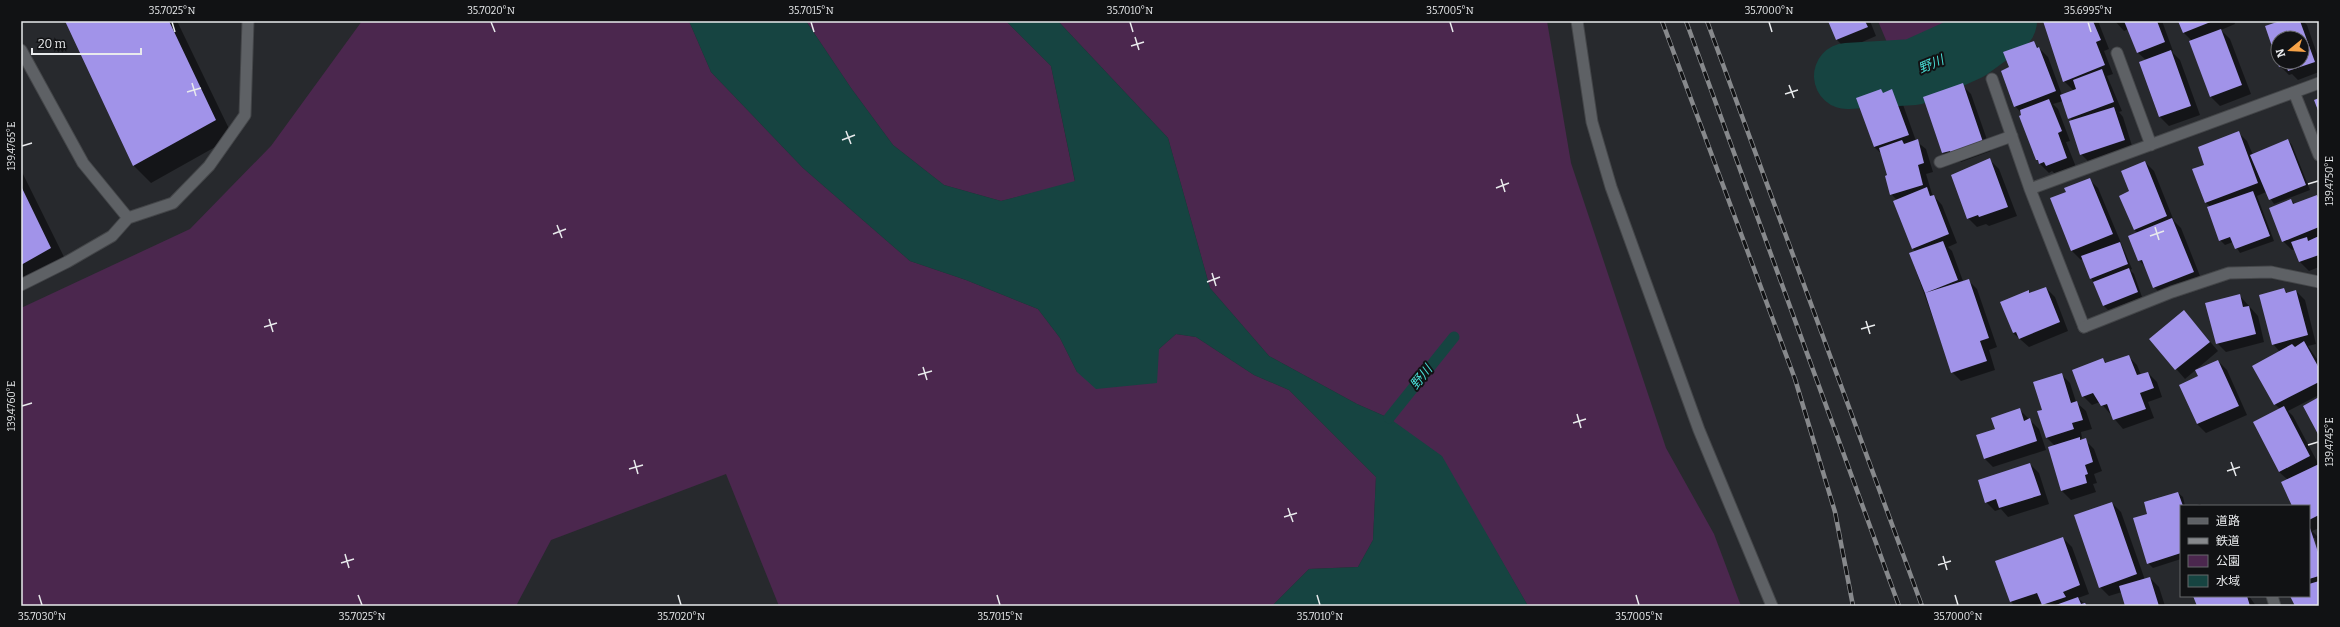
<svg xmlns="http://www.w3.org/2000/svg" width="2340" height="627" font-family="Bitter,'Noto Sans JP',serif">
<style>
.green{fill:#4b274e}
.water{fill:#164441}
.shadow{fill:#0007}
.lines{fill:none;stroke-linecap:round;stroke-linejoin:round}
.stream{stroke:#164441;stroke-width:11}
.river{stroke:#164441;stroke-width:66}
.building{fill:#a193e9;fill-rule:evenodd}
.service-casing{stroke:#444649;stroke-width:13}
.pedestrian-casing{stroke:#444649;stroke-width:13}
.minor-casing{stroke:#444649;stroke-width:13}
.service{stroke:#5e6165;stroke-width:11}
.pedestrian{stroke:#5e6165;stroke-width:11}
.minor{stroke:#5e6165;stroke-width:11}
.rail-casing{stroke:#87898c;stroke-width:4.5}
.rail{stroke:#111214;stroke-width:3;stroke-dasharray:9;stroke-linecap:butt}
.ticks{fill:none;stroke:#e8eaec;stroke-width:1.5}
.labels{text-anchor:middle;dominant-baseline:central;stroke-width:4;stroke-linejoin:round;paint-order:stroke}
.water-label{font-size:13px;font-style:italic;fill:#48dcd4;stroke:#111214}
.neatline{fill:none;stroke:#e8eaec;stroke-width:1.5}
.ticks-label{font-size:10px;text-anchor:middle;fill:#e8eaec}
</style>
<rect width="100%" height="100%" fill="#27292d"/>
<path class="green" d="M362,21H689L711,72L803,168L910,261L966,280L1038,309L1060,338L1077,372L1159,349L1176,334L1196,337L1254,375L1289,390L1376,477L1373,540L1358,567L1309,569L1272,606H779L726,474L551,540L516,606H21V308L190,229L271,146Z
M806,21H1006L1051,66L1075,182L1001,201L944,185L893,145L851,88Z
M1058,21H1547L1571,163L1666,448L1714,534L1741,606H1528L1486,534L1389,418L1357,404L1269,356L1210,288L1168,138Z
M1878,21H1975L1932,52H1891Z"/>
<path class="water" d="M689,21H806L851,88L893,145L944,185L1001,201L1075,181L1051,66L1006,21H1058L1168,138L1210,288L1269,356L1357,404L1389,418L1442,456L1528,606H1272L1309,569L1358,567L1373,540L1376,477L1289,390L1254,375L1196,337L1176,334L1159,349L1157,383L1096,389L1077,372L1060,338L1038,309L966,280L910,261L803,168L711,72Z"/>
<path class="shadow" d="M66,21H177L233,137L151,183L134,166Z
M1829,21H1870L1876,36L1846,49L1837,40Z
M2044,21H2098L2109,49L2104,51L2113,74L2107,76L2122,111L2119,112L2123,117L2133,149L2090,163L2081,154L2072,121L2063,101L2053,104L2058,109L2070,141L2066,142L2076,167L2056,175L2052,171L2049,173L2040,164L2020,116L2022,114L2015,106L2010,68L2033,42L2048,57L2062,95L2074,91L2064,81Z
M2115,21H2162L2173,51L2172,52L2180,60L2200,115L2169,126L2160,117L2146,60L2137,52L2129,29L2124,31Z
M2179,21H2234L2235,24L2221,30L2230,39L2251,94L2220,106L2211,97L2190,42L2192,41L2184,33Z
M2283,21H2303L2307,25L2319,60V72L2298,80L2292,74L2289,75L2280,66L2279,62H2302V38H2278V60L2267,27Z
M1962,85L1971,94L1991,151L1961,162L1958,160L1952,162L1943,153Z
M1881,90L1884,93L1892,90L1901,99L1916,141L1926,149L1933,172L1926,174L1932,194L1942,205L1957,243L1948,247L1952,251L1963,281L1968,280L1977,289L1997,347L1989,350L1995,370L1961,381L1952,372L1910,254L1916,252L1912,248L1897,200L1891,194L1889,175L1883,155L1874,147Z
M2238,132L2247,141L2253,155L2288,140L2292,145L2310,190L2274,204L2266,192L2257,196L2274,241L2240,253L2233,242L2225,245L2220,240L2211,207L2206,203L2194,170L2206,165Z
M1990,160L1999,169L2017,216L1989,226L1986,224L1977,227L1968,218Z
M2145,162L2154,171L2174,221L2181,228L2202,281L2163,296L2154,287L2146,268L2139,260L2138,233L2134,230L2131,192Z
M21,170L68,265L21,292Z
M2089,179L2098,188L2132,269L2130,270L2134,274L2142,297L2108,310L2104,306L2083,259L2081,260L2072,251L2051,199L2067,193Z
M2317,196L2319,198V267L2309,271L2300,262L2295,249L2292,250L2283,241L2291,200L2295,204Z
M2046,288L2055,297L2068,331L2029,347L2013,333L2002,302L2028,291L2031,294Z
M2284,289L2288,294L2296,291L2305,300L2316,344L2308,346L2319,362V395L2288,411L2293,416L2319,465V528L2312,531L2319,538V552L2315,538H2312L2319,558V606H2296L2292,596H2309V506H2293L2288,480L2279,472L2280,409L2275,404L2280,352L2273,344Z
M2240,296L2258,316L2264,342L2226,352L2217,343Z
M2184,311L2218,351L2185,379L2150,339Z
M2128,356L2137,365L2141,375L2148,373L2157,382L2162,397L2148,402L2154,418L2123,429L2100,402L2092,405L2083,396L2103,359L2107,364Z
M2218,361L2227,370L2247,415L2206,433L2197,424L2199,377Z
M2061,374L2070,383L2076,402L2086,411L2092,429L2081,432L2082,438L2080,439L2085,440L2094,449L2102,471L2094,474L2097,483L2093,484L2096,492L2071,500L2062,491L2055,446L2047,438L2039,412L2043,411Z
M2019,409L2039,429L2046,450L1993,467L1984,458L1996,430Z
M2030,464L2039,473L2049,504L2008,517L2001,509L1995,511L1986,502Z
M2178,493L2183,497L2185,506H2181V559L2153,568L2148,563V514Z
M2112,503L2121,512L2145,580L2150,578L2159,587L2165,606H2126L2122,592L2109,596L2100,587Z
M2200,504L2202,506H2194Z
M2063,538L2072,547L2089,594L2078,598L2087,606H2044L2042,603L2033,606H2015L2011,602Z
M2194,596H2249L2256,606H2198Z"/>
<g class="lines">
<path class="stream" d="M1389,418L1454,337"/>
<path class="river" d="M1847,76L1914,72L1967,48L2004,21"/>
</g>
<path class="building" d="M65,21H169L216,120L133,166Z
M1828,21H1865L1868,27L1836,40Z
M2043,21H2093L2101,40L2096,42L2105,65L2063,82Z
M2124,21H2157L2165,42L2137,53Z
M2178,21H2213L2183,33Z
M2280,21H2300L2315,62L2288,71L2286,64L2279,67L2265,26ZM2278,38H2302V62H2278Z
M2221,29L2242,85L2210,97L2189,41Z
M2034,41L2037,48L2039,47L2056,91L2014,107L2001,71L2009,67L2003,52Z
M2171,50L2191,106L2159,117L2139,62Z
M2102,69L2114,102L2068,119L2060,95L2076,89L2073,80Z
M1963,83L1983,142L1951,153L1950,151L1942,153L1923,97Z
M1881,89L1883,93L1892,89L1909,135L1874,147L1856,98Z
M2319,98V113L2314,100Z
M2049,99L2062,131L2058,133L2067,158L2046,166L2044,162L2039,164L2038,160H2036L2019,116L2021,115L2020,110Z
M2114,107L2125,140L2080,155L2069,121Z
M2239,131L2258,183L2205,203L2192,169L2204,165L2198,147Z
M1918,139L1924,163L1918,165L1923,185L1890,195L1885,176L1887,175L1879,148L1902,140L1904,144Z
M2288,139L2306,185L2269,200L2250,155Z
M1990,158L2008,207L1979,217L1978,215L1967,219L1951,175Z
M2145,161L2167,216L2134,230L2119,196L2129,191L2121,171Z
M2090,178L2113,234L2071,251L2050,198L2066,192L2064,188Z
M21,186L51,248L21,265Z
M1927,187L1930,196L1934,195L1949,234L1912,249L1893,201Z
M2253,191L2270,236L2235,249L2230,237L2219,241L2207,207Z
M2317,195L2319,200V227L2282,242L2269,208L2291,199L2293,204Z
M2172,218L2194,272L2153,288L2142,260L2138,261L2128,236Z
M2319,236V255L2299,262L2291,242L2307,237L2308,241Z
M1943,241L1958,280L1925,293L1909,253Z
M2120,242L2128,264L2090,279L2081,256Z
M2129,268L2138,292L2103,306L2093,282Z
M1969,279L1989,338L1980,341L1987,361L1951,373L1925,293Z
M2046,287L2060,322L2019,339L2016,332L2013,333L2000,302L2029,290V293Z
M2284,288L2286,293L2296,290L2308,335L2272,345L2259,295Z
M2240,294L2243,307L2249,306L2256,334L2216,344L2205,303Z
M2184,310L2210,342L2175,370L2149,339Z
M2304,341L2319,368V382L2274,405L2252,366L2292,344L2295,347Z
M2129,355L2137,375L2148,372L2154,388L2140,393L2146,409L2113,420L2107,404L2101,406L2093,393L2082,397L2072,370L2103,358L2105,363Z
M2218,360L2239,406L2197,424L2179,385L2198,376L2195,370Z
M2062,373L2071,403L2077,401L2083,420L2072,423L2074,429L2046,438L2037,411L2042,410L2033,382Z
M2319,397V436L2303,406Z
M2284,406L2310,456L2279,472L2253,422Z
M2020,408L2024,421L2030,418L2037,441L1984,459L1976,435L1995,429L1991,418Z
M2080,437V440L2086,438L2093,462L2085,465L2088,474L2085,475L2087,483L2061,491L2048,447Z
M2030,463L2041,495L1999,508L1996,499L1985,503L1978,480Z
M2319,464V515L2309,520V506H2292L2281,482Z
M2178,492L2183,506H2181V553L2147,564L2133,518L2147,514L2144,502Z
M2112,502L2137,574L2099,588L2074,515Z
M2309,525L2319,555V576L2309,579Z
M2063,537L2080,585L2063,592L2066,597L2042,605L2037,593L2010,602L1995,561Z
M2150,577L2159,606H2125L2119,586Z
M2319,581V606H2295L2290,596H2309V584Z
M2193,596H2247L2250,606H2197Z
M2078,597L2081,604L2085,603L2087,606H2053Z"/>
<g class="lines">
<g class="service-casing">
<path id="service" d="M21,50L83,163L128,218
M2117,53L2151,145
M1992,79L2030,189L2084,327
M2294,92L2319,155
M1940,162L2012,136
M2030,189L2319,83
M21,285L67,262L112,236L128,218L173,203L209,166L245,115L248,21
M2272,596L2275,606"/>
</g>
<g class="pedestrian-casing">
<path id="pedestrian" d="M1577,21L1592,122L1611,187L1699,430L1772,606"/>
</g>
<g class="minor-casing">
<path id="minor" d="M2084,327L2172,292L2229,273L2271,272L2319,282"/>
</g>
<use href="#service" class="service"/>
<use href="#pedestrian" class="pedestrian"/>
<use href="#minor" class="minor"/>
<g class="rail-casing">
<path id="rail" d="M1662,21L1795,379L1835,512L1853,606
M1686,21L1899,606
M1707,21L1922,606"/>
</g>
<use href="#rail" class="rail"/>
</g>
<path class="ticks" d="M172,22L175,32M491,22L495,32M811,22L814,32M1130,22L1133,32M1450,22L1453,32M1769,22L1772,32M2088,22L2091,32M1135,37L1139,50M1131,46L1144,42M192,83L196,96M1789,85L1794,98M187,92L201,88M1785,94L1798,90M846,131L851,144M842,140L855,135M22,146L32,143M1501,179L1505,192M2308,184L2318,181M1496,188L1509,183M557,225L562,238M2155,227L2159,240M553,234L566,229M2150,236L2164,231M1212,273L1216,286M1207,282L1220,277M269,319L273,332M1866,321L1870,334M264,327L277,323M1861,329L1875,325M923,367L927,380M918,375L932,371M22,406L32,403M1577,414L1581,428M1573,423L1586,419M2308,445L2318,442M634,460L638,474M2231,462L2236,476M629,469L643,465M2227,471L2240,467M1288,508L1293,522M1284,517L1297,513M345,554L349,568M1943,556L1947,570M341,563L354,559M1938,565L1951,561M39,595L42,605M358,595L362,605M678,595L681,605M997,595L1000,605M1317,595L1320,605M1636,595L1639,605M1955,595L1958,605"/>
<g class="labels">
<g class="water-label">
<text transform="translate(1931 64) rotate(-23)">野川</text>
<text transform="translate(1421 377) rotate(-51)">野川</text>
</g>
</g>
<rect width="2340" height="627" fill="none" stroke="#111214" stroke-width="44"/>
<rect x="2180" y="505" width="130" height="92" fill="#111214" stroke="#67686a"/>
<rect x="2188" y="518" width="20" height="6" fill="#5e6165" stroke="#67686a"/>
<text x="2216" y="525" font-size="12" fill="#e8eaec">道路</text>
<rect x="2188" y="538" width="20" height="6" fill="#87898c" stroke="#67686a"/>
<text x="2216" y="545" font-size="12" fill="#e8eaec">鉄道</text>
<rect x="2188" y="555" width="20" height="12" fill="#4b274e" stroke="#67686a"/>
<text x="2216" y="565" font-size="12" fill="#e8eaec">公園</text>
<rect x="2188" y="575" width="20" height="12" fill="#164441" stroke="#67686a"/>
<text x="2216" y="585" font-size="12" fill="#e8eaec">水域</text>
<g transform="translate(2290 50) rotate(252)"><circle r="19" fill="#111214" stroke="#67686a"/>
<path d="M0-3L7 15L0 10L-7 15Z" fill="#f6a247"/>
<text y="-6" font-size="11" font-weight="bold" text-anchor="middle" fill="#e8eaec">N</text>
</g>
<path d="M32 48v6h109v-6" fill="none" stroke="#e8eaec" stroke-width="2"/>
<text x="38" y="48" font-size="12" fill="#e8eaec" stroke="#111214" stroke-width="3" paint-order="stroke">20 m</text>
<rect x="22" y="22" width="2296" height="583" class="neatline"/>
<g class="ticks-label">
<text x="172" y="14">35.7025°N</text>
<text x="491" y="14">35.7020°N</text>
<text x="811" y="14">35.7015°N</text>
<text x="1130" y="14">35.7010°N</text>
<text x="1450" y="14">35.7005°N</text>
<text x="1769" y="14">35.7000°N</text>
<text x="2088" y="14">35.6995°N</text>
<text transform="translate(11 146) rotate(-90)" y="4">139.4765°E</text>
<text transform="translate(2329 181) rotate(-90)" y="4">139.4750°E</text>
<text transform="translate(11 406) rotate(-90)" y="4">139.4760°E</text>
<text transform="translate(2329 442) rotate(-90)" y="4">139.4745°E</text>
<text x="42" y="620">35.7030°N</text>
<text x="362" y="620">35.7025°N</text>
<text x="681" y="620">35.7020°N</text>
<text x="1000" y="620">35.7015°N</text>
<text x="1320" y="620">35.7010°N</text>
<text x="1639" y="620">35.7005°N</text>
<text x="1958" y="620">35.7000°N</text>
</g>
</svg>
